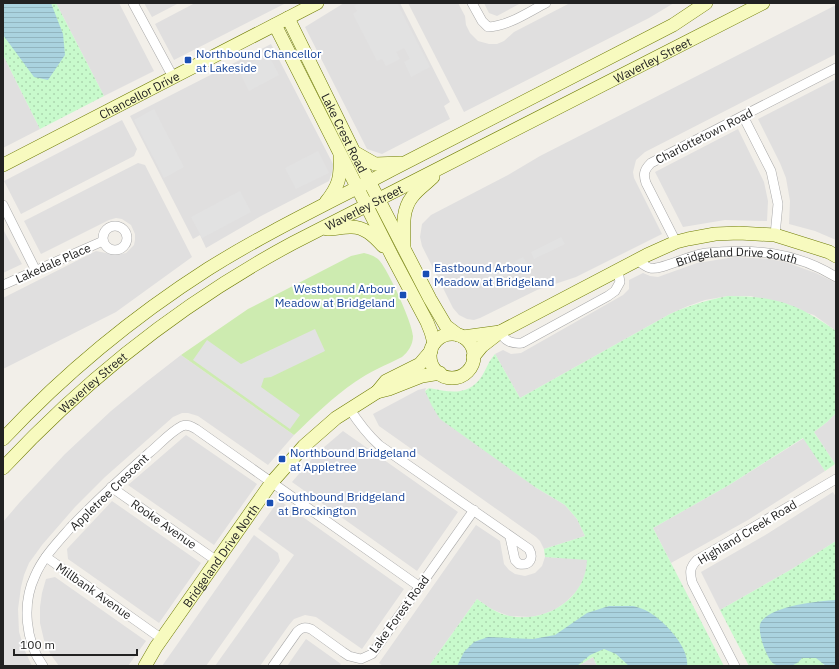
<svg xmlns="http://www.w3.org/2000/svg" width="839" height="669" font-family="'IBM Plex Sans',sans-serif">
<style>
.residential{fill:#e0dfdf}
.grass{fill:#cdebb0}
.park{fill:url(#park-dots)}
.parking{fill:#e2e2e2}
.water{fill:url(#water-rules)}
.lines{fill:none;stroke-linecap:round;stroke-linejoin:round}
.street-casing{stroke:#a9a9a9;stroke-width:10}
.secondary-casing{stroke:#707d05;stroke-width:14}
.street{stroke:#fff;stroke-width:9}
.secondary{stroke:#f7fabf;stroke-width:13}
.transit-dot{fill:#1a4fb4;stroke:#fff;stroke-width:1.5}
.labels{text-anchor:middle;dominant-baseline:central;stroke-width:4;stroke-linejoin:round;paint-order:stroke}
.transit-label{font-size:12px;fill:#164399;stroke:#fff;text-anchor:start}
.street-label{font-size:12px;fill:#222;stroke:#fff}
</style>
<defs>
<pattern id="park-dots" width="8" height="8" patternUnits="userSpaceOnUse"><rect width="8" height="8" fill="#c8facc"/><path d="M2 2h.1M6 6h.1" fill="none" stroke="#acd6af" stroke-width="1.8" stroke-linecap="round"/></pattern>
<pattern id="water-rules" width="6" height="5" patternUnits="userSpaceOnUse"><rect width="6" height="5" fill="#aad3df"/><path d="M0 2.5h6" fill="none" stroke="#92b5bf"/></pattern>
</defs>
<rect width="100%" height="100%" fill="#f2efe9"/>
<path class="residential" d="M56,3H119L154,71L104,96Z
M144,3H179L152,17Z
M195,3H286L174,60L155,24Z
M344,3H400L450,102L444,106L450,119L382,154L367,149L305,27Z
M408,3H458L465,16L466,25L470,33L478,41L489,44H497L504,41L514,32L570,3H674L649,18L464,112Z
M484,3H521L497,16L489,13Z
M836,5V54L645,152L636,160L633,172L634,178L662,234L576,277L537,290L480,318L474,320L467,319L459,315L453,308L422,246L420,237L422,224L431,215L508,175L540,156Z
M271,44L334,166L329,181L261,216L206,248L200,235L193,239L130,116Z
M3,55L40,129L3,148Z
M836,79V240L815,231L789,224L790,201L786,178L780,163L758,119Z
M122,120L137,149L134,156L21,214L4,181Z
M738,129L764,182L768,201L767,221L725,220L683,227L655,172Z
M138,163L145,165L192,257L116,312L3,369V298L96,251L116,255L126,253L134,245L135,240V234L131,225L122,219L116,218L109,220L41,254L24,221Z
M4,231L22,264L3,273V232Z
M735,257L769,259L785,262L816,273L836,283V331L814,315L751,296H728L705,300L688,306L670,314L520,398L495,354L503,350L511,354L521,353L623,295L629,289V280L643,273L650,276L658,277L697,263Z
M181,355L294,435L268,465L198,416L188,413H182L173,417L105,477L75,507L42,545L29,563L24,575L21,587L18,609L19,632L25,651L32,666H3V522L20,502L65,454L111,411L145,383Z
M426,388L425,391L535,487L565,505L577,519L585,536L544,549L540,541L536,537L379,426L373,414L418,390Z
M836,413V464H835L814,432L827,422Z
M343,431L458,512L417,571L292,482L316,454Z
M186,435L257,484L214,545L128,485Z
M804,438L825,471L748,520L671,563L653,528L729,485Z
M833,492L836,497V541L792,569L720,610L701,572L767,534Z
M279,500L404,589L362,649L316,617L305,615L294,619L289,625L260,666H215L294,555L258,529Z
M112,501L201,563L159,623L68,559L67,549Z
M476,525L500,541L504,564L509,570L515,574L525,576L535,573L542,566L545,557L587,559V569L582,583L576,592L566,602L556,609L544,614L531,617L509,616L491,609L477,599L429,666H383L379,663Z
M254,535L278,553L280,561L206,666H162Z
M55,577L146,641L128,666H59L51,655L44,640L40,623V607L42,593L46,579Z
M306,639L341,664L339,666H287Z
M593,657L597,666H578Z"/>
<path class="grass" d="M364,253C369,254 374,256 378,259C387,267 413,324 413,336C413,345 408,352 402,357C386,365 369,372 355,382C333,397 314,416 294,435L181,355L248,309L351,256Z"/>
<path class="park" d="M3,3H56L104,96L40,129L3,55Z
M728,296C776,296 798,304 836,331V413L827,422L814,432L835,464L825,471L803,438L729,485L653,528L724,666H597L593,657L578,666H429L477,599C487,606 497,614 510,616C546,623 586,599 587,560L545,557L544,549L585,536L577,519L565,505L535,487L440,419L432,406L425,391L429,388C450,392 468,397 482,376C487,368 488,362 495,354L520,398L670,314C690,305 708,300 728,296Z
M836,541V666L824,664L822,666H749L720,610L792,569Z"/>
<path class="parking" d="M359,3H397L430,67L411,77L404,62L410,59L404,48L396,52L400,59L386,66L382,59L377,61L353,14L357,11L354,6Z
M268,54L279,75L249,91L238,69Z
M154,109L184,167L164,178L134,120Z
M318,151L329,173L296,189L285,168Z
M240,191L251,212L202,238L191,217Z
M561,237L565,244L534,259L531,252Z
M523,257L527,264L485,285L482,278Z
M315,329L325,351L271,377L264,378L261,387L300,415L290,429L193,360L207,340L241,364Z"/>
<path class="water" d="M3,3H51L63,34L65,55L48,80L34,77L3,35Z
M836,600V666H826L816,658H802C800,660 798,663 795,664C791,667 779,667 774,664C767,660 756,630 761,622C771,606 818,601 836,600Z
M633,606C637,607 641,608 645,610C661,617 690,647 687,666H629L616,654L604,649L590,655L577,666H457L464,652L474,642L488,637L533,639L555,635L587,613L609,606Z"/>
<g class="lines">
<g class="street-casing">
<g id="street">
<path d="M133,3L173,77"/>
<path d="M472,3L482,21L488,27C509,26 528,12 546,3"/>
<path d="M743,116L771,171L778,204L775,235"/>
<path d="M3,205L36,271"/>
<circle cx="115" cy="238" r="12"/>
<path d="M676,242L646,183C643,174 644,170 651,163L836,68"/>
<path id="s1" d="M637,260C641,263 646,267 650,268C660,271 692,254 706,253C752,248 796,252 836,277"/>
<path d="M3,285L103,241"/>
<path d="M500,332C505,341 511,344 522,343L608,296L615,291L620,282L618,271"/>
<path d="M349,408C358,422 367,434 379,445L529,549C534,558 530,566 519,564L515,560L510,537"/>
<path d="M111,487L217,561"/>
<path d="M46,557L162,639"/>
<path d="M43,666C25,641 22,603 35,576C43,557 58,542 71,527C96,501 122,477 149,453C159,445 170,432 182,426C187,424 191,426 196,429L420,587"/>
<path d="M273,666L297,632C302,627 305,627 311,629L343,652L349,656L361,659L372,654L474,510"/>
<path d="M735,666L692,582C690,573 689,568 697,560L836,479"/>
</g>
</g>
<g class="secondary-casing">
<g id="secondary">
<path id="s2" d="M288,18L354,152L430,299L446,326L458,335"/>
<path d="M275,25L392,256L427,322L431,332L434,343"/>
<path d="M354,152L375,164L401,163"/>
<path id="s3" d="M3,165L317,3"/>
<path d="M326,202C339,186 341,177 340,156"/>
<path d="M327,229C335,229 342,227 350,227C364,226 374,236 383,246"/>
<path d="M404,247C404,230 401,211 412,197C418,189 426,184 433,177"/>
<circle cx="452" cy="356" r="22"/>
<path d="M463,337L500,332"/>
<path d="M473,357L482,346L500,332L647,255L676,242L688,239L715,234L739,233L775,235L829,252L836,256"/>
<path d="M377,392L386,381L420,364L431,351"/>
<path d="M3,439C64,374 133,317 208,269C267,232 331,202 393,169C486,121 579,73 673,25L706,3"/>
<path id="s4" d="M3,468C88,377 183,302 293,243L763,3"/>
<path id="s5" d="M145,666L156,647L272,482L304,446L336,418L377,392L389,389L422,376L440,373"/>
</g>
</g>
<use href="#street" class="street"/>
<use href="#secondary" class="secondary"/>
</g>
<g class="transit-dot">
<rect x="184" y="56" width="8" height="8" rx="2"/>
<rect x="422" y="270" width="8" height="8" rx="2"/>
<rect x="399" y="291" width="8" height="8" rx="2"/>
<rect x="278" y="455" width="8" height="8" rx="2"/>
<rect x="266" y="499" width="8" height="8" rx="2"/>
</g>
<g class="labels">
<g class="transit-label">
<text x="196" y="53">Northbound Chancellor<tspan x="196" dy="14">at Lakeside</tspan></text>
<text x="434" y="267">Eastbound Arbour<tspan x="434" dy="14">Meadow at Bridgeland</tspan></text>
<text x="395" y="288" text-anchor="end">Westbound Arbour<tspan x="395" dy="14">Meadow at Bridgeland</tspan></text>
<text x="290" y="452">Northbound Bridgeland<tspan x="290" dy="14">at Appletree</tspan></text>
<text x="278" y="496">Southbound Bridgeland<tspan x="278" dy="14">at Brockington</tspan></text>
</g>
<g class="street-label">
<text stroke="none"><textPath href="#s4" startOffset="772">Waverley Street</textPath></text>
<text stroke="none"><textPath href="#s3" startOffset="153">Chancellor Drive</textPath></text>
<text stroke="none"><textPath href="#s2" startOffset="128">Lake Crest Road</textPath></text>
<text transform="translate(704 136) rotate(-27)">Charlottetown Road</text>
<text stroke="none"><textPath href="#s4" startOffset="448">Waverley Street</textPath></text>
<text stroke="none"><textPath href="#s1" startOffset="104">Bridgeland Drive South</textPath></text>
<text transform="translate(53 263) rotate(-24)">Lakedale Place</text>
<text stroke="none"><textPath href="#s4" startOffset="124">Waverley Street</textPath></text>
<text transform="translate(109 492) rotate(-44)">Appletree Crescent</text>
<text transform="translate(164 524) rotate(35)">Rooke Avenue</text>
<text transform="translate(747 532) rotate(-31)">Highland Creek Road</text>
<text stroke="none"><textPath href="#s5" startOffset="134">Bridgeland Drive North</textPath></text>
<text transform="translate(94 591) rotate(35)">Millbank Avenue</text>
<text transform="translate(399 614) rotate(-54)">Lake Forest Road</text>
</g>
</g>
<rect width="839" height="669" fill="none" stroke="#222222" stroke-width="8"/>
<path d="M14 649v6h123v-6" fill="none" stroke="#222222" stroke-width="2"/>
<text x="20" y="649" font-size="12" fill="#222222" stroke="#ffffff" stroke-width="3" paint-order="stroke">100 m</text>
</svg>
